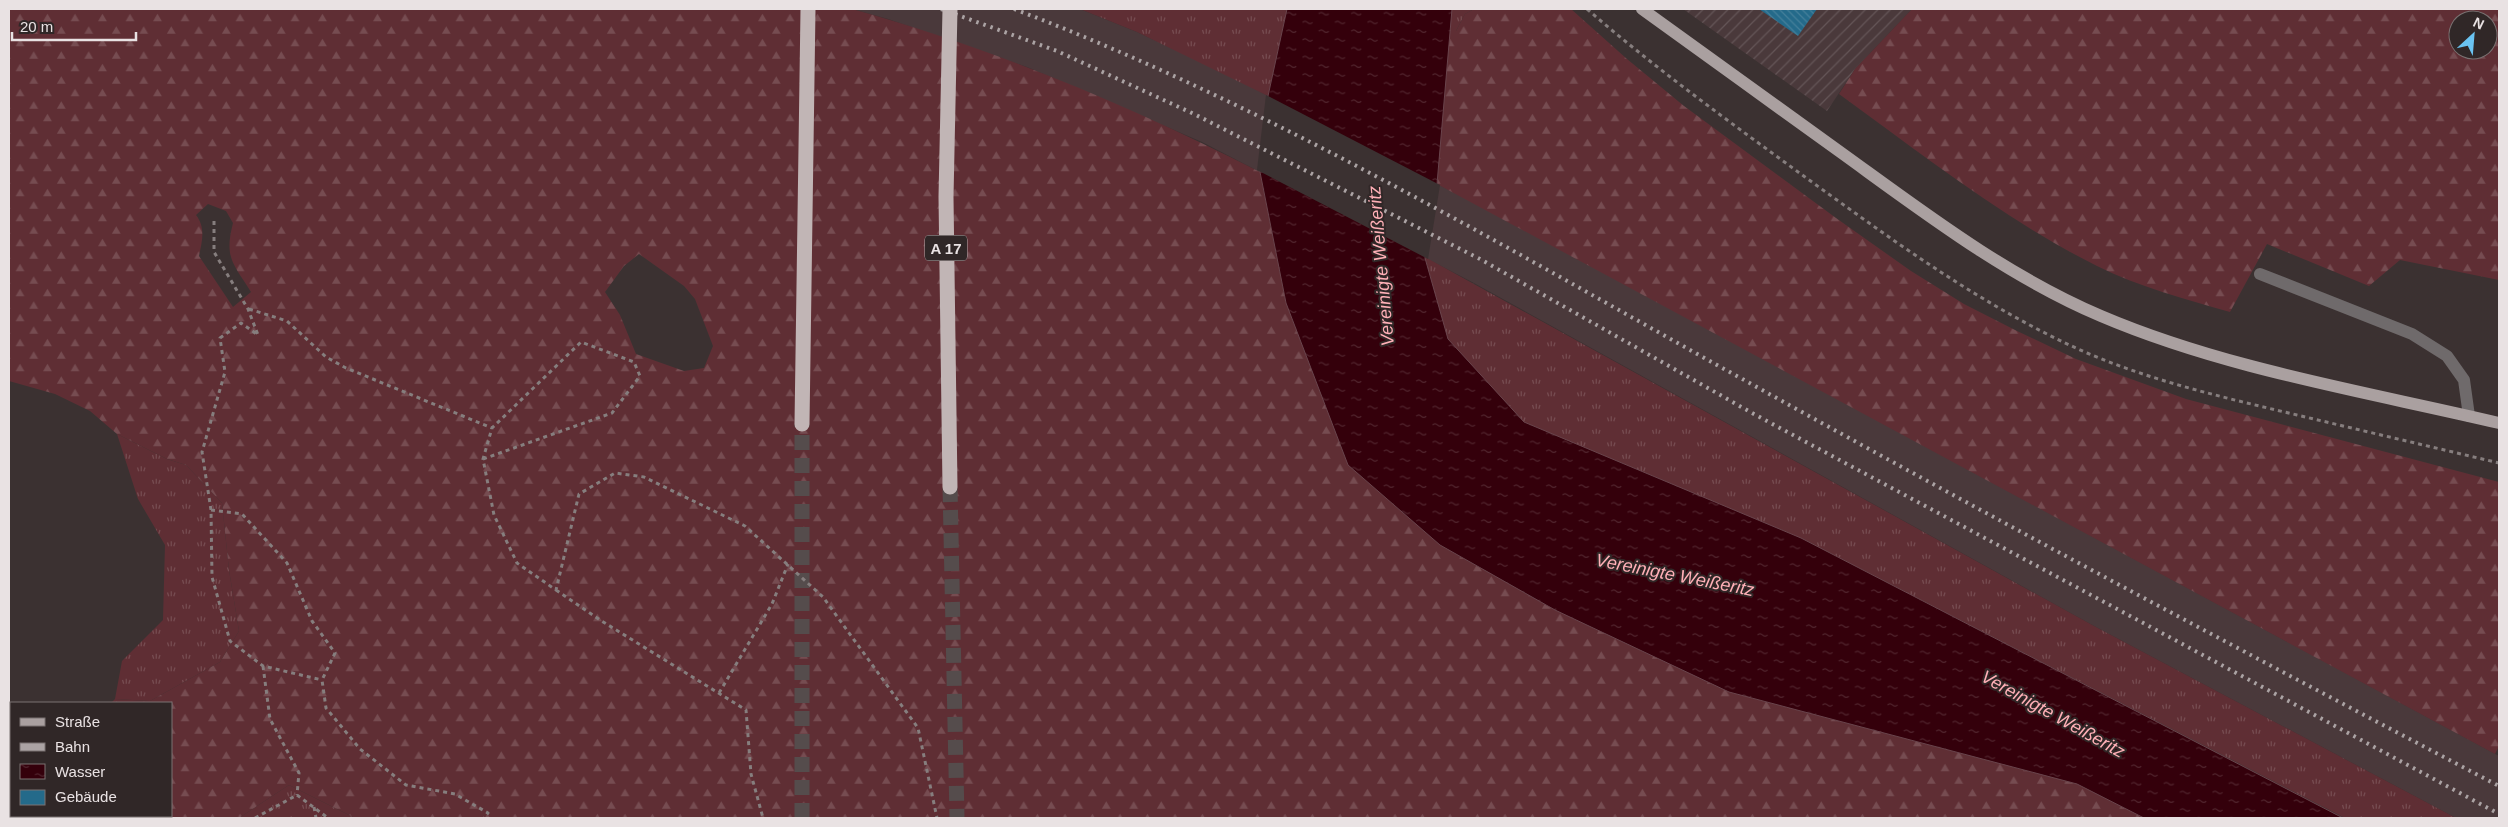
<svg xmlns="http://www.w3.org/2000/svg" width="2508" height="827" font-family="Arial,sans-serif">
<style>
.built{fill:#4a393b}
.industrial{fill:url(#industrial-furrows)}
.grass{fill:url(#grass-tufts)}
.forest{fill:url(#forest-firs);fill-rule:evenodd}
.water{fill:url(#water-ripples);stroke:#6a444c}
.pier{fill:#3b3131}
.building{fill:url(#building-back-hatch)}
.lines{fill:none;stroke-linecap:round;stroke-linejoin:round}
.highway-tunnel{stroke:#554c4c;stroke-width:15;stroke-dasharray:15 8;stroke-linecap:butt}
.path{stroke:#867e7e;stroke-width:3;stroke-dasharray:4 4;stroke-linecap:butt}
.minor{stroke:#6f6a6b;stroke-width:12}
.major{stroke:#aaa0a0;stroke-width:12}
.highway{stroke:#c1b5b5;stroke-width:15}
.rail{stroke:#aba3a4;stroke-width:4;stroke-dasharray:2.5 5;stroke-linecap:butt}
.highway-bridge{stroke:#c1b5b5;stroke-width:15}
.labels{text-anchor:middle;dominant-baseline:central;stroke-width:4;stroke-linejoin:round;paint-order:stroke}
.shield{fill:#302727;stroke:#b2aaab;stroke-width:1}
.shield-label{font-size:15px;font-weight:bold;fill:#e9e2e3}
.water-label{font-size:18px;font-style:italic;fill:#ffb0b7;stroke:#302727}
</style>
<defs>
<pattern id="industrial-furrows" width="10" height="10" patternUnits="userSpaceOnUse" patternTransform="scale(1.25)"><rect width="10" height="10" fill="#4a393b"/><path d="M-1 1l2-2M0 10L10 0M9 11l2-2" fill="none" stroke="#645557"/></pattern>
<pattern id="grass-tufts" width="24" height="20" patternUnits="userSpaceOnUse" patternTransform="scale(1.25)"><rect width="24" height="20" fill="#5f2e34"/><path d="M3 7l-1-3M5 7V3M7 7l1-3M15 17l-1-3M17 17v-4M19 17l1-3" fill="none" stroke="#764c51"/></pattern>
<pattern id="forest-firs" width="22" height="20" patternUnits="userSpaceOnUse" patternTransform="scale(1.25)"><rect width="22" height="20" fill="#5f2e34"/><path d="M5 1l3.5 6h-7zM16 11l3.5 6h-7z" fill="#764c51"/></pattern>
<pattern id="water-ripples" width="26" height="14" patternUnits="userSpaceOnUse" patternTransform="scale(1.25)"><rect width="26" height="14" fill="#34000b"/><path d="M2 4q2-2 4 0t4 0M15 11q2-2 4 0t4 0" fill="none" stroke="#51252e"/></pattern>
<pattern id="building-back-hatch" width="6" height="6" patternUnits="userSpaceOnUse" patternTransform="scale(1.25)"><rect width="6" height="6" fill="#246a8a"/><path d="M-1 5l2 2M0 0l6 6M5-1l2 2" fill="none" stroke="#447f9a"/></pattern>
</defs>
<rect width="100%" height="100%" fill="#3b3131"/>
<path class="built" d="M852,9H1080L1137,32L1224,73L1474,203L2499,756V818H2456L2094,626L1472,282L1202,142L1027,67L888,19Z"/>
<path class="industrial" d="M1683,9H1912L1855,69L1827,111Z"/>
<path class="grass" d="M1080,9H1287L1268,96L1137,32Z
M1452,9H1474L1465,14L1456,31H1449Z
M1425,257L2094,626L2456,818H2345L1801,538L1524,422L1447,339Z
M117,434L167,459L186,465L222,503L229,570L239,631L220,662L150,701L115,699L122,661L163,620L165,545L138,499Z
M289,785L355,818H239Z"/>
<path class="forest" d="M9,9H852C990,47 1132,106 1260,172L1286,303L1348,465L1440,545L1555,610L1729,692L2077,784L2144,818H355L289,785L239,818H10L12,816H171V703H111L115,699L150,701L220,662L239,631L229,570L222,503L186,465L167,459L117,434L90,411L55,394L9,381ZM208,204L226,211L233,223C224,258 233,263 251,292L233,307L199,256C202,241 206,228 196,215ZM639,254L684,286L695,299L713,346L704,368L684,371L636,354L620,315L605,292L624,266Z
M1474,9H1571L1627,59L1684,106L1836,218L1911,271L1964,304L2017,331L2076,359L2186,399L2499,482V746L2495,754L1437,184L1449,31H1456L1465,14Z
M1912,9H2499V280L2400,260L2369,286L2267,244L2230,312C2185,299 2139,287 2097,266C2005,220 1922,154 1839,94L1855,69ZM2458,20H2488V50H2458Z"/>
<path class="water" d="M1287,9H1452L1437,184L1425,258L1448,339L1524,422L1801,538L2343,818H2144L2077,784L1729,692L1555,610L1440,545L1348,465L1286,303L1260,172L1268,96Z"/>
<path class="pier" d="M1266,95L1440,185L1428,259L1257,170Z"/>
<path class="building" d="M1759,9H1817L1798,36Z"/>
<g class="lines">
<path class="highway-tunnel" d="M950,487L957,818
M802,818V424"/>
<path class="path" d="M1587,9C1656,69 1731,123 1805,177C1895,242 1985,308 2087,353C2155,382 2226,398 2297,415C2364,431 2432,447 2499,463
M214,221V252L248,309L258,335L241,323L220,338L225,372L202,452L211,510L212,577L230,641L263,666L322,680
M249,309L287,321L326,357L346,368L492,428
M483,459L612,413L640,376L634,362L581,342L492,428L483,459L494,515L517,563L556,590L579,494L615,473L644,477L745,526L823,597L918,728L937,818
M211,510L242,514L287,563L312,621L335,653L322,680L326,708L360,749L406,785L455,794L488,813L484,818
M556,590L600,620L746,710L751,774L763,818
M263,666L270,719L299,773L297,795
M719,693L772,604L788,564
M297,795L328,818
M314,807L316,818
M255,818L297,795"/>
<path class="minor" d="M2260,274L2412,334L2447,356L2464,380L2469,416"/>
<path class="major" d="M1642,9C1709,58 1776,105 1843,154C1926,214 2007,276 2101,316C2225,369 2368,392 2499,423"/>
<path class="highway" d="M802,424L808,9"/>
<path class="rail" d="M941,9L1057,51L1194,114L1480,259L1752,413L2499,814
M1014,9C1278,109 1517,255 1764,391C2007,526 2253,657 2499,786"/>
<path class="highway-bridge" d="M950,9L946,197L950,487"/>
</g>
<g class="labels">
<rect class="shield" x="925" y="235.5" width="42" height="25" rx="4"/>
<g class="shield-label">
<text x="946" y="248">A 17</text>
</g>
<g class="water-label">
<text transform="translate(1381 266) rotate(-95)">Vereinigte Weißeritz</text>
<text transform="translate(1675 575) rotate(11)">Vereinigte Weißeritz</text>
<text transform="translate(2053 714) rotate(29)">Vereinigte Weißeritz</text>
</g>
</g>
<rect width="2508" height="827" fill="none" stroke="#e9e2e3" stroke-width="20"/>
<rect x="10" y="702" width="162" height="115" fill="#302727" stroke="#7a7272"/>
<rect x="20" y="718" width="25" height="8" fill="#aaa0a0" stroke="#7a7272"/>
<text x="55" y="727" font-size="15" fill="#e9e2e3">Straße</text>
<rect x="20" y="743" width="25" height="8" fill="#aba3a4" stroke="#7a7272"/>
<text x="55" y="752" font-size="15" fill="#e9e2e3">Bahn</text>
<rect x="20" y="764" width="25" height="15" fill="url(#water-ripples)" stroke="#7a7272"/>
<text x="55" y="777" font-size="15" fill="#e9e2e3">Wasser</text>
<rect x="20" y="790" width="25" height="15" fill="#246a8a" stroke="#7a7272"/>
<text x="55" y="802" font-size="15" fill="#e9e2e3">Gebäude</text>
<g transform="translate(2473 35) rotate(26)"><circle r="24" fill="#302727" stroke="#7a7272"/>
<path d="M0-4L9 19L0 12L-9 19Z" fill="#6ac3f1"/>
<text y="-8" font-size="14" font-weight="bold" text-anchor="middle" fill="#e9e2e3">N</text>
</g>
<path d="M12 32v8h124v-8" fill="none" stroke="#e9e2e3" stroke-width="2.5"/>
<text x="20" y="32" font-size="15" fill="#e9e2e3" stroke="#302727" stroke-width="4" paint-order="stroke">20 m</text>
</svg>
